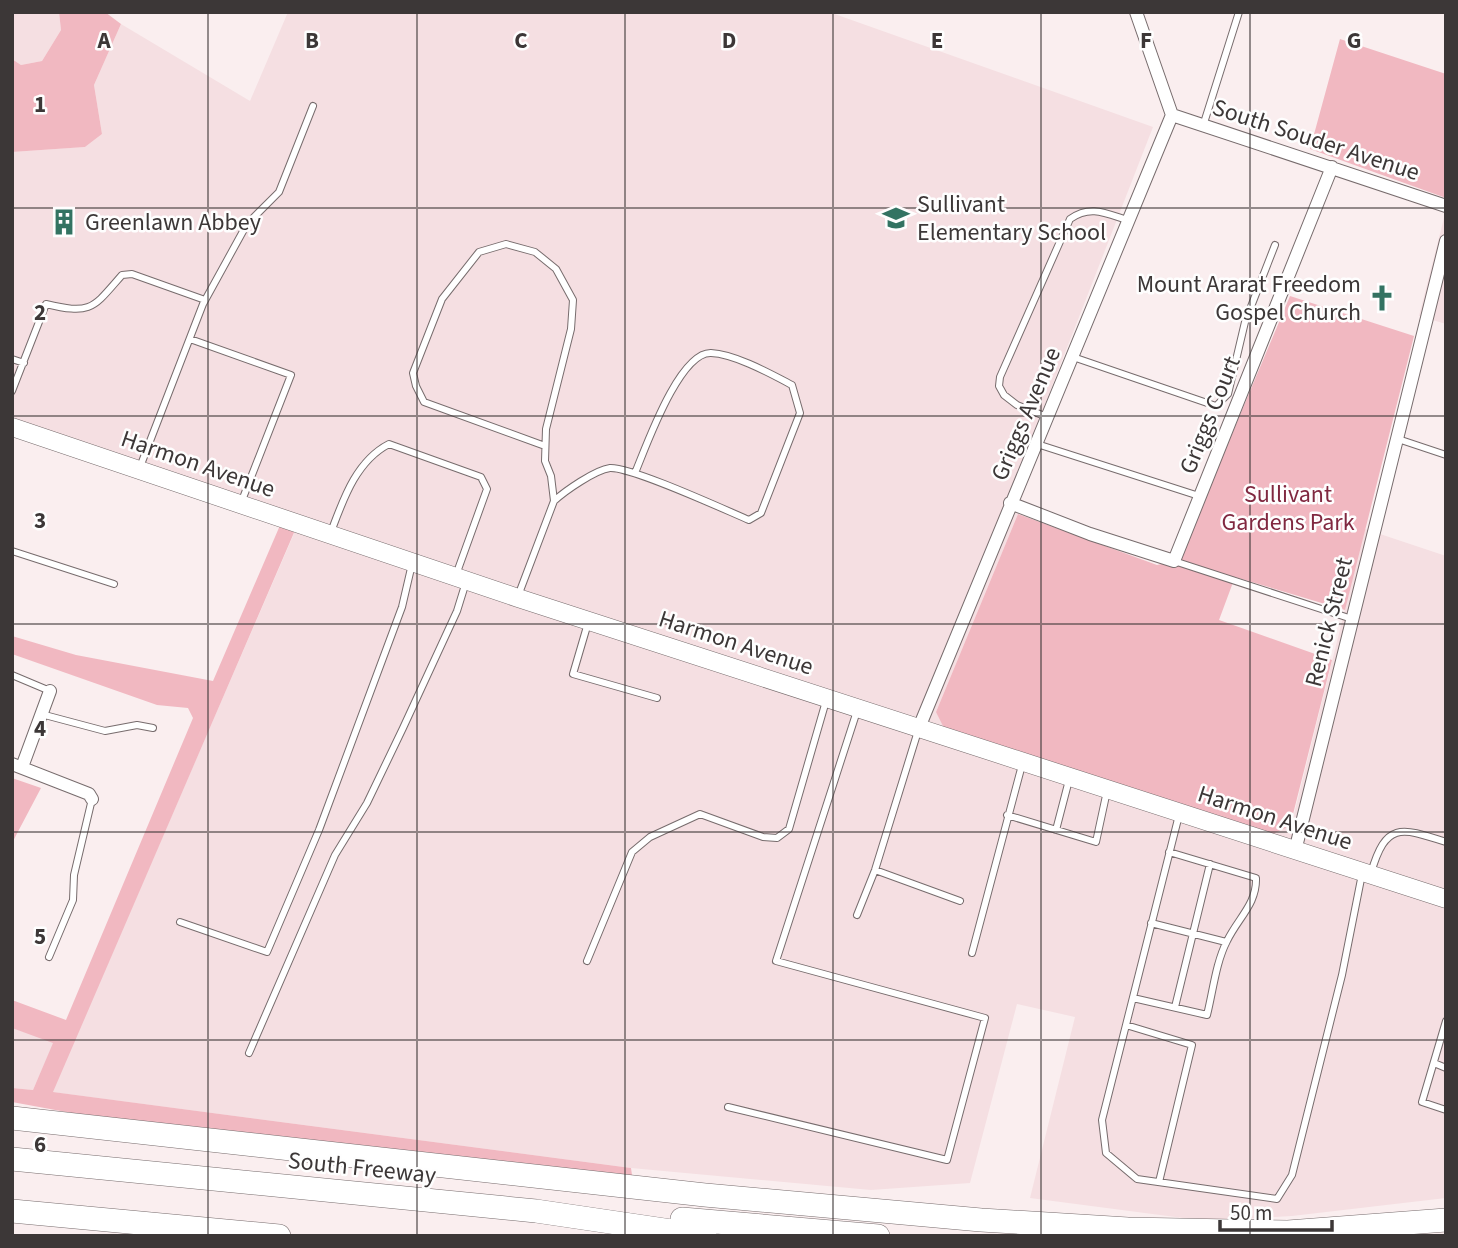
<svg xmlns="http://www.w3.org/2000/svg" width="1458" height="1248" font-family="'Source Sans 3',sans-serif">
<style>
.built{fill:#f5dfe2}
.green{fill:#f1b8c1}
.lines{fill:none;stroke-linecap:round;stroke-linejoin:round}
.service-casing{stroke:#776c6d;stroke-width:8}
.minor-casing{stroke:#776c6d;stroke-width:14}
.secondary-casing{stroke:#776c6d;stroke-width:19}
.motorway-casing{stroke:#776c6d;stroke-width:24}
.service{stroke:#fff;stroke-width:6}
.minor{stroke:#fff;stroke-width:12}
.secondary{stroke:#fff;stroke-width:18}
.motorway{stroke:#fff;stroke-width:23}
.grid{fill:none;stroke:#3c3737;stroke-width:2;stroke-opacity:0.55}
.labels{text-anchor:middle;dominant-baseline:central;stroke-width:5;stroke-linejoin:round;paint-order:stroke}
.street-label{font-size:24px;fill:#3c3737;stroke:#fefefe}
.poi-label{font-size:24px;fill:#3c3737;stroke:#fefefe;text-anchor:start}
.park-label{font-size:24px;fill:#802840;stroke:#fefefe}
.grid-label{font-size:23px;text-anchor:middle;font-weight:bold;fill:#3c3737;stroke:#fefefe;stroke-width:5;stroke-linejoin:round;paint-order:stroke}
</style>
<rect width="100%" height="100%" fill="#faeeef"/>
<path class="built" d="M12,12H59L61,30L42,61L21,65L12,59Z
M288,12H829L1153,127L1028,448L1018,514L936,712L1291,826L1365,529L1446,556V1198L1292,1216L1206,1221L1030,1198L1075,1017L1017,1004L970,1183L871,1190L631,1168L52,1092L296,529L12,430V152L85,147L102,134L94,85L121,24L250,101Z
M1446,210V324L1419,316Z
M12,1028L54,1042L33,1090L12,1088Z"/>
<path class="green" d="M59,12H105L121,24L94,85L102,134L85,147L12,152V59L21,65L42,61L61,30Z
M1340,39L1446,74V198L1310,149Z
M1290,296L1414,336L1345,610L1235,577L1219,620L1332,660L1290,826L1268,836L944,728L936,712L1018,514L1157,565L1179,560Z
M281,523L296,528L53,1092L631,1168L635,1196L229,1142L12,1102V1088L33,1090L53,1043L12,1028V1000L66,1020L193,718L188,708L157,705L12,654V636L76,655L213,681Z
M12,778L41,788L12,843Z"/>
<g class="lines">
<g class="service-casing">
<path id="service" d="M1203,126L1239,12
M190,339L291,375L241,503
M1073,357L1216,406L1228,394L1245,322L1275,245
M12,359L24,363
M12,391L46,304C92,315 93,308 122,275L132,274L205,300
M1047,417L1017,405L1004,395L999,386L1000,377L1070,219C1090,205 1105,213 1127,220
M1398,439L1446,455
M1037,444L1199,496
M140,467L203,304L247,224L279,192L313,106
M554,501C565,491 595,470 610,468C632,467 723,509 749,520L761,513L800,413L792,385C771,374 735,354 711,353C679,352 646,447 635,473
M331,532C343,500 356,461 389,444L481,477L487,489L456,575
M12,551L114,584
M1174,561L1352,619
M518,596L554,501L551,476L545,461L546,429L571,329L573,300L556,269L535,252L506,244L479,252L442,299L413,373L416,386L424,402L545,446
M588,623L573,674L657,698
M12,675L50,691
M41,714L105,731L137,725L153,728
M1007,815L1096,842L1107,791
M1179,815L1102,1120L1106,1153L1137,1179L1277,1199L1292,1175L1342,975L1362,874
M1056,830L1069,780
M875,870L960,901
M1371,873C1386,822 1400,827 1446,842
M857,915L875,870L918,731
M180,922L267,952L319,830L402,607L412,564
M1151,923L1226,942
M972,953L1022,765
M49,957L73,900L74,875L92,799
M587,961L632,852L650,837L700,814L763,837L777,838L789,829L826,701
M1133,998L1207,1015C1213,991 1216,962 1227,941C1238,918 1257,904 1256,878L1169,852
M1175,1007L1210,864
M1446,1021L1422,1102L1446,1110
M1126,1025L1192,1045L1159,1182
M249,1053L335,855L367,803L403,728L457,611L466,582
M1434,1063L1446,1068
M728,1107L947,1160L985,1018L776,961L857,711"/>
</g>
<g class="minor-casing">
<path id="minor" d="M1136,12L1172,115
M1172,115L1446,206
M1010,503L1090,534L1174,561L1332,167
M918,730L1172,115
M12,764L89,794L92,799
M22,767L50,691
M1295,851L1446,241"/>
</g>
<g class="secondary-casing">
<path id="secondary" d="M12,427L518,598L1446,899"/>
</g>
<g class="motorway-casing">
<path id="motorway" d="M12,1118L705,1195L981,1220L1128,1229L1288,1232L1446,1220
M12,1159L536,1211L705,1236
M12,1211L279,1236
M682,1219L878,1236"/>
</g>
<use href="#service" class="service"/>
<use href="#minor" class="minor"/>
<use href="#secondary" class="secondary"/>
<use href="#motorway" class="motorway"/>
</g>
<path class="grid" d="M208,12V1236M417,12V1236M625,12V1236M833,12V1236M1041,12V1236M1250,12V1236M12,208H1446M12,416H1446M12,624H1446M12,832H1446M12,1040H1446"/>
<defs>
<g id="school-bare" transform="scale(2.1)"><path d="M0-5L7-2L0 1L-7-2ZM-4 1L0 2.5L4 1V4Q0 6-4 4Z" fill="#337362" stroke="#fefefe" stroke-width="2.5" paint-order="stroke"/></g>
<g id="building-bare" transform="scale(2.1)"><path d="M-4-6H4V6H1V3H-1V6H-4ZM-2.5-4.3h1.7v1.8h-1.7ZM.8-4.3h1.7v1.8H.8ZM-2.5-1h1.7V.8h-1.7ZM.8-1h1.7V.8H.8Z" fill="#337362" stroke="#fefefe" stroke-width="2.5" paint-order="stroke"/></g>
<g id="church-bare" transform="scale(2.1)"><path d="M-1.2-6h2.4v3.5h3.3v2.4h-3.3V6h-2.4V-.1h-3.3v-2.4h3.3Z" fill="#337362" stroke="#fefefe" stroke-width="2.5" paint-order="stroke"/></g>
</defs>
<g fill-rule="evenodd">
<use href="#school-bare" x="896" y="218"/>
<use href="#building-bare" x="64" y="222"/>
<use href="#church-bare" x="1382" y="298"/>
</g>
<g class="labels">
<g class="street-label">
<text transform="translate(1316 140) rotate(18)">South Souder Avenue</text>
<text transform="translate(1026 414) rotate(-67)">Griggs Avenue</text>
<text transform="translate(1210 415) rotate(-68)">Griggs Court</text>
<text transform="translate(198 464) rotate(19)">Harmon Avenue</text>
<text transform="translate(1329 622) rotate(-76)">Renick Street</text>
<text transform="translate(736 643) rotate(18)">Harmon Avenue</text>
<text transform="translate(1275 818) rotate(18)">Harmon Avenue</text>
<text transform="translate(362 1168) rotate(6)">South Freeway</text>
</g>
<g class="poi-label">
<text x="917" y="204">Sullivant<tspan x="917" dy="28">Elementary School</tspan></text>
<text x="85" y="222">Greenlawn Abbey</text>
<text x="1361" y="284" text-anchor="end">Mount Ararat Freedom<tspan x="1361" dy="28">Gospel Church</tspan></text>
</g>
<g class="park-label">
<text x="1288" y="494">Sullivant<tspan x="1288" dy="28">Gardens Park</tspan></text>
</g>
</g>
<g class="grid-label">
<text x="104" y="48">A</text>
<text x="312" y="48">B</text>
<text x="521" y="48">C</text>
<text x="729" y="48">D</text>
<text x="937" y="48">E</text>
<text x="1146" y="48">F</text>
<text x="1354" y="48">G</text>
<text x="40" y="112">1</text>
<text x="40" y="320">2</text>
<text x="40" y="528">3</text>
<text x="40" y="736">4</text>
<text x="40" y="944">5</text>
<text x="40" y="1152">6</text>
</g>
<rect width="1458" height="1248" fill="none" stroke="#3c3737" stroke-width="28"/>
<path d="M1220 1220v10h112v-10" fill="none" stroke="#3c3737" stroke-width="3.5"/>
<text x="1230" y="1220" font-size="21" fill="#3c3737" stroke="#fefefe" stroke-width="5" paint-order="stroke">50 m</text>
</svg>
